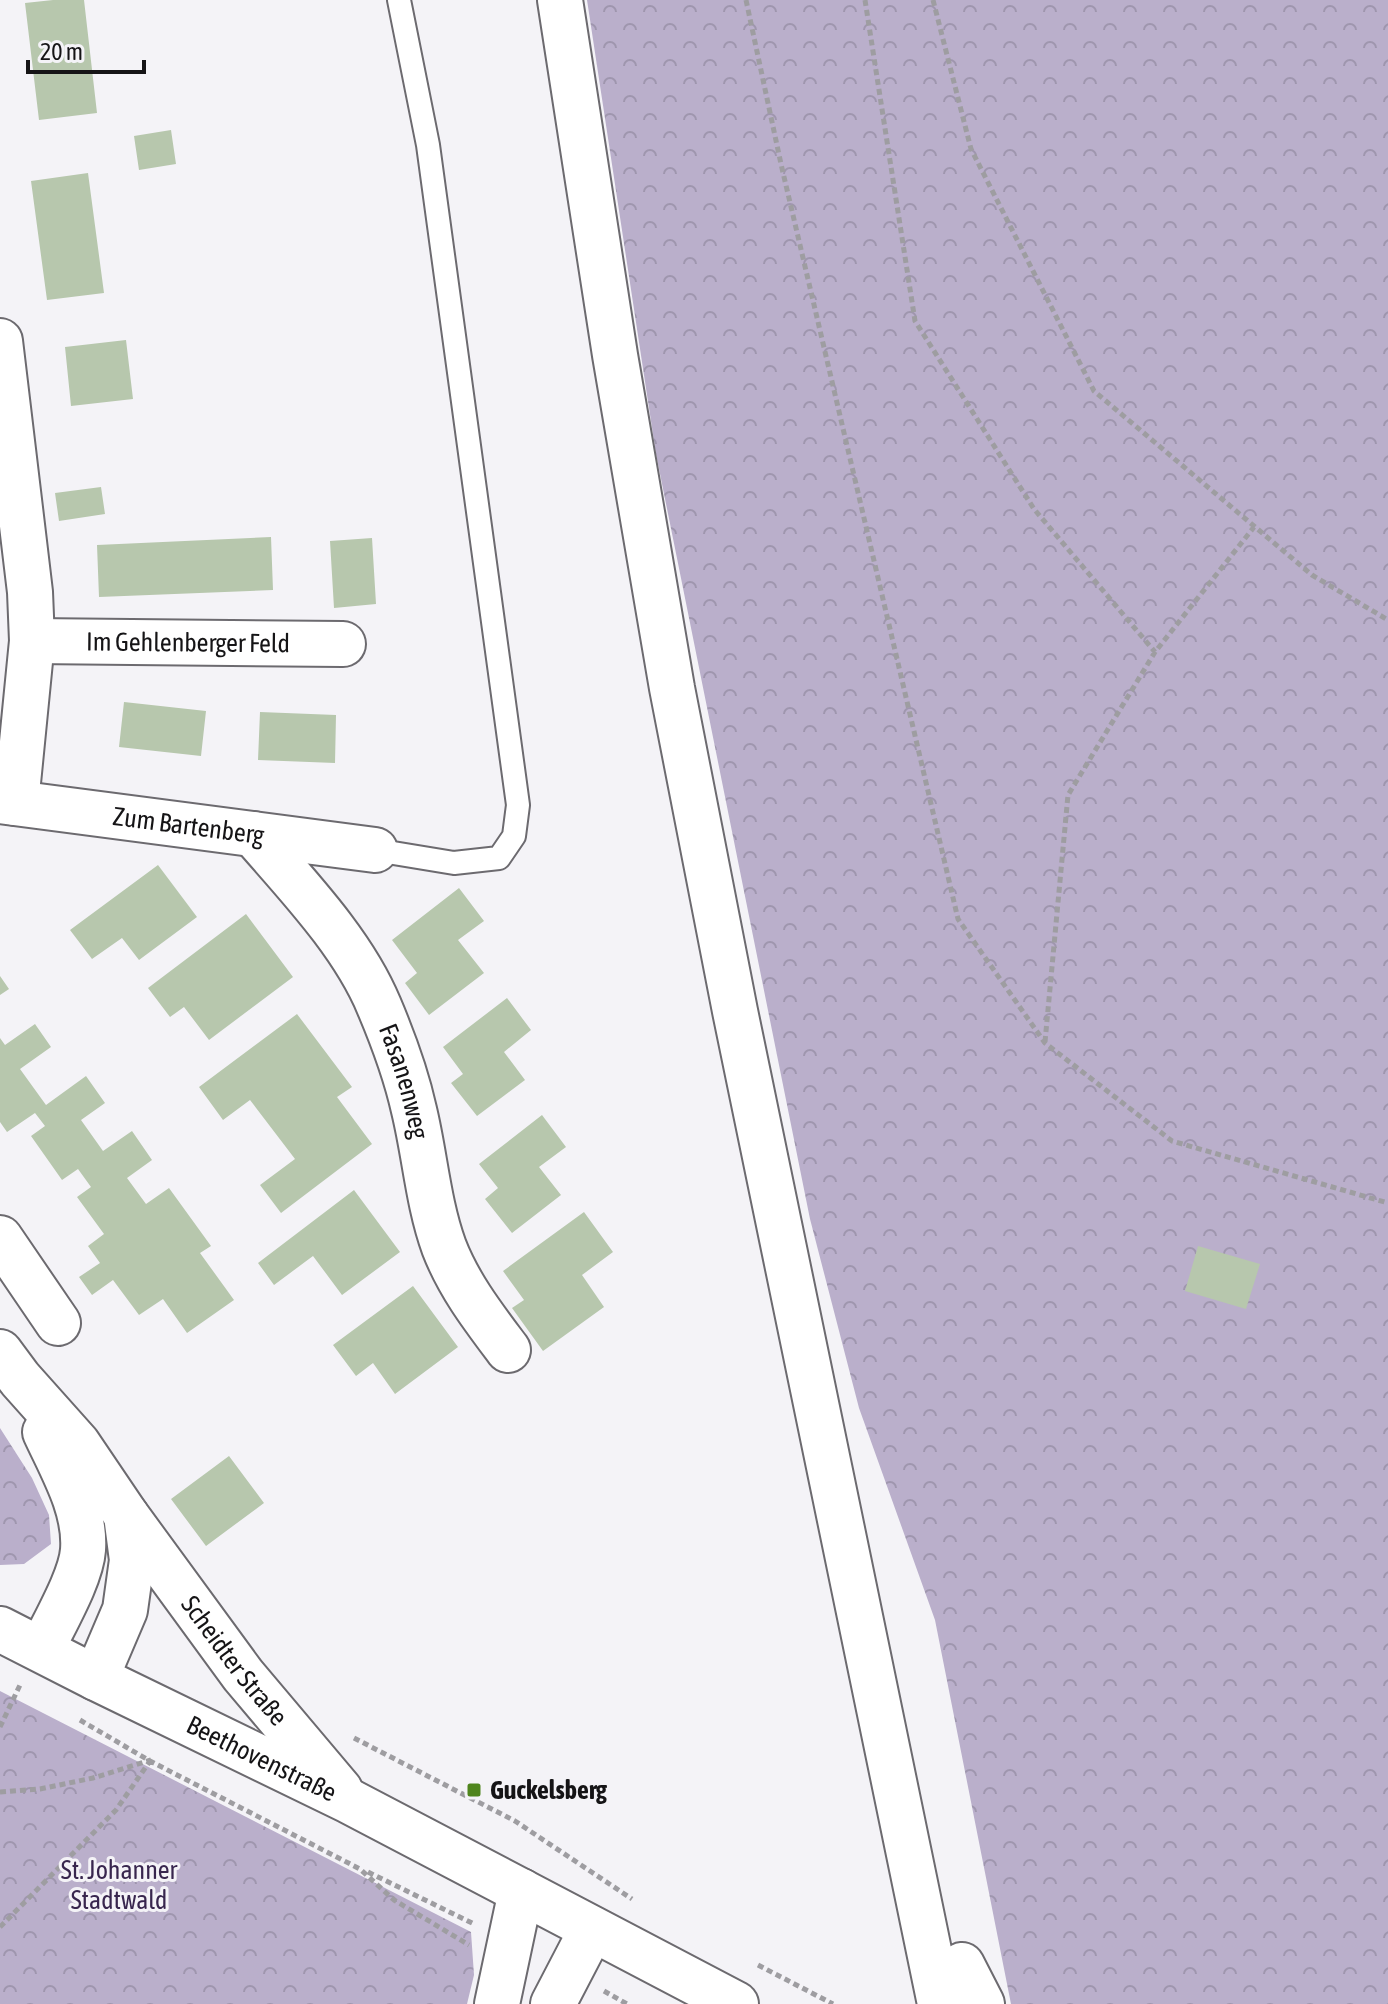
<svg xmlns="http://www.w3.org/2000/svg" width="1388" height="2004" font-family="'Asap Condensed',sans-serif">
<style>
.forest{fill:url(#forest-crowns)}
.building{fill:#b7c7ad}
.lines{fill:none;stroke-linecap:round;stroke-linejoin:round}
.service-casing{stroke:#6c6a6f;stroke-width:26}
.minor-casing{stroke:#6c6a6f;stroke-width:48}
.tertiary-casing{stroke:#6c6a6f;stroke-width:48}
.trunk-casing{stroke:#6c6a6f;stroke-width:48}
.path{stroke:#9e9da1;stroke-width:5;stroke-dasharray:6 4;stroke-linecap:butt}
.service{stroke:#fff;stroke-width:22}
.minor{stroke:#fff;stroke-width:44}
.tertiary{stroke:#fff;stroke-width:44}
.trunk{stroke:#fff;stroke-width:44}
.poi-dot{fill:#4f851d;stroke:#f4f3f7;stroke-width:3}
.labels{text-anchor:middle;dominant-baseline:central;stroke-width:6;stroke-linejoin:round;paint-order:stroke}
.street-label{font-size:26px;fill:#151416;stroke:#f4f3f7}
.poi-label{font-size:26px;font-weight:bold;fill:#151416;stroke:#f4f3f7;text-anchor:start}
.park-label{font-size:26px;fill:#38264e;stroke:#f4f3f7}
</style>
<defs>
<pattern id="forest-crowns" width="20" height="18" patternUnits="userSpaceOnUse" patternTransform="scale(2)"><rect width="20" height="18" fill="#baafcb"/><path d="M2 6a3 3 0 1 1 6 0M12 15a3 3 0 1 1 6 0" fill="none" stroke="#9f96ae"/></pattern>
</defs>
<rect width="100%" height="100%" fill="#f4f3f7"/>
<path class="forest" d="M587,0H1388V2004H1011L935,1620L859,1408L810,1219L656,454Z
M0,1428L32,1478L49,1515L51,1544L24,1564L0,1565Z
M0,1691L471,1932L474,1975L467,2004H0Z"/>
<path class="building" d="M53,0H84L97,113L39,120L25,3Z
M171,130L176,164L139,170L134,136Z
M88,173L104,293L47,300L31,181Z
M126,340L133,399L71,406L65,347Z
M101,487L105,514L59,521L55,493Z
M271,537L273,590L99,597L97,545Z
M372,538L376,604L334,608L330,541Z
M124,702L206,711L201,756L119,747Z
M260,712L336,715L335,763L258,760Z
M158,865L197,917L139,960L122,938L92,959L70,930Z
M459,888L484,921L458,940L484,973L429,1015L405,983L417,973L392,940Z
M246,914L293,977L209,1040L184,1007L170,1017L148,988Z
M0,976L9,989L0,995Z
M507,998L531,1030L504,1052L525,1080L477,1116L451,1083L463,1074L443,1047Z
M297,1014L352,1087L337,1097L372,1144L281,1213L260,1185L295,1159L250,1100L223,1120L199,1087Z
M35,1024L51,1047L20,1069L46,1105L86,1076L105,1103L81,1120L103,1151L132,1131L152,1160L127,1178L146,1204L169,1188L211,1246L200,1253L234,1300L187,1333L163,1299L139,1315L113,1280L92,1295L79,1277L100,1263L88,1246L104,1234L77,1197L91,1187L78,1169L62,1180L31,1136L45,1126L35,1113L7,1132L0,1122V1038L5,1045Z
M542,1115L566,1147L539,1167L561,1195L512,1233L485,1199L498,1188L479,1164Z
M354,1190L400,1252L342,1295L313,1256L274,1285L258,1263Z
M584,1212L613,1252L582,1275L604,1307L543,1351L512,1308L524,1300L503,1271Z
M1198,1246L1260,1264L1246,1309L1185,1291Z
M413,1286L458,1347L395,1394L373,1363L356,1376L333,1345Z
M229,1456L264,1503L206,1546L171,1499Z"/>
<g class="lines">
<g class="service-casing">
<path id="service" d="M375,850L454,863L499,858L514,836L518,805L428,145L399,0"/>
</g>
<g class="minor-casing">
<g id="minor">
<path d="M0,341L30,592L32,641L16,803"/>
<path id="s1" d="M32,641L343,644"/>
<path id="s2" d="M0,801L375,850"/>
<path id="s3" d="M253,834C297,885 353,943 379,1006C393,1039 406,1074 414,1110C425,1155 428,1203 444,1247C459,1286 484,1318 508,1350"/>
<path d="M0,1238L58,1323"/>
</g>
</g>
<g class="tertiary-casing">
<g id="tertiary">
<path id="s4" d="M0,1352L20,1379L78,1444L126,1515L243,1675L340,1790"/>
<path id="s5" d="M0,1629L96,1678L349,1801L736,2004"/>
<path d="M42,1649C54,1623 81,1578 83,1550C86,1509 62,1469 45,1432"/>
<path d="M96,1678L125,1610L132,1560L126,1515"/>
</g>
</g>
<g class="trunk-casing">
<path id="trunk" d="M560,0L615,355L672,688L735,1011L940,2004
M962,1965L982,2004
M497,2004L521,1891
M553,2004L592,1929"/>
</g>
<path class="path" d="M746,0L781,164L958,919L1045,1043L1172,1141L1388,1203
M865,0L915,321L1034,509L1155,652
M933,0L971,149L1094,391L1312,575L1388,620
M1045,1042L1068,795L1155,652L1254,527
M80,1720L150,1761L360,1869L394,1900L469,1945
M0,1727L20,1685
M354,1738L515,1821L632,1899
M0,1792L40,1789L93,1778L151,1760
M368,1872L474,1924
M0,1927L116,1810L150,1761
M758,1965L833,2004
M604,1991L627,2004"/>
<use href="#service" class="service"/>
<use href="#minor" class="minor"/>
<use href="#tertiary" class="tertiary"/>
<use href="#trunk" class="trunk"/>
</g>
<rect class="poi-dot" x="466" y="1782" width="16" height="16" rx="4"/>
<g class="labels">
<g class="street-label">
<text stroke="none"><textPath href="#s1" startOffset="156">Im Gehlenberger Feld</textPath></text>
<text stroke="none"><textPath href="#s2" startOffset="190">Zum Bartenberg</textPath></text>
<text stroke="none"><textPath href="#s3" startOffset="294">Fasanenweg</textPath></text>
<text stroke="none"><textPath href="#s4" startOffset="388">Scheidter Straße</textPath></text>
<text stroke="none"><textPath href="#s5" startOffset="292">Beethovenstraße</textPath></text>
</g>
<g class="poi-label">
<text x="490" y="1790">Guckelsberg</text>
</g>
<g class="park-label">
<text x="119" y="1870">St. Johanner<tspan x="119" dy="30">Stadtwald</tspan></text>
</g>
</g>
<path d="M28 60v12h116v-12" fill="none" stroke="#151416" stroke-width="4"/>
<text x="40" y="60" font-size="24" fill="#151416" stroke="#f4f3f7" stroke-width="6" paint-order="stroke">20 m</text>
</svg>
